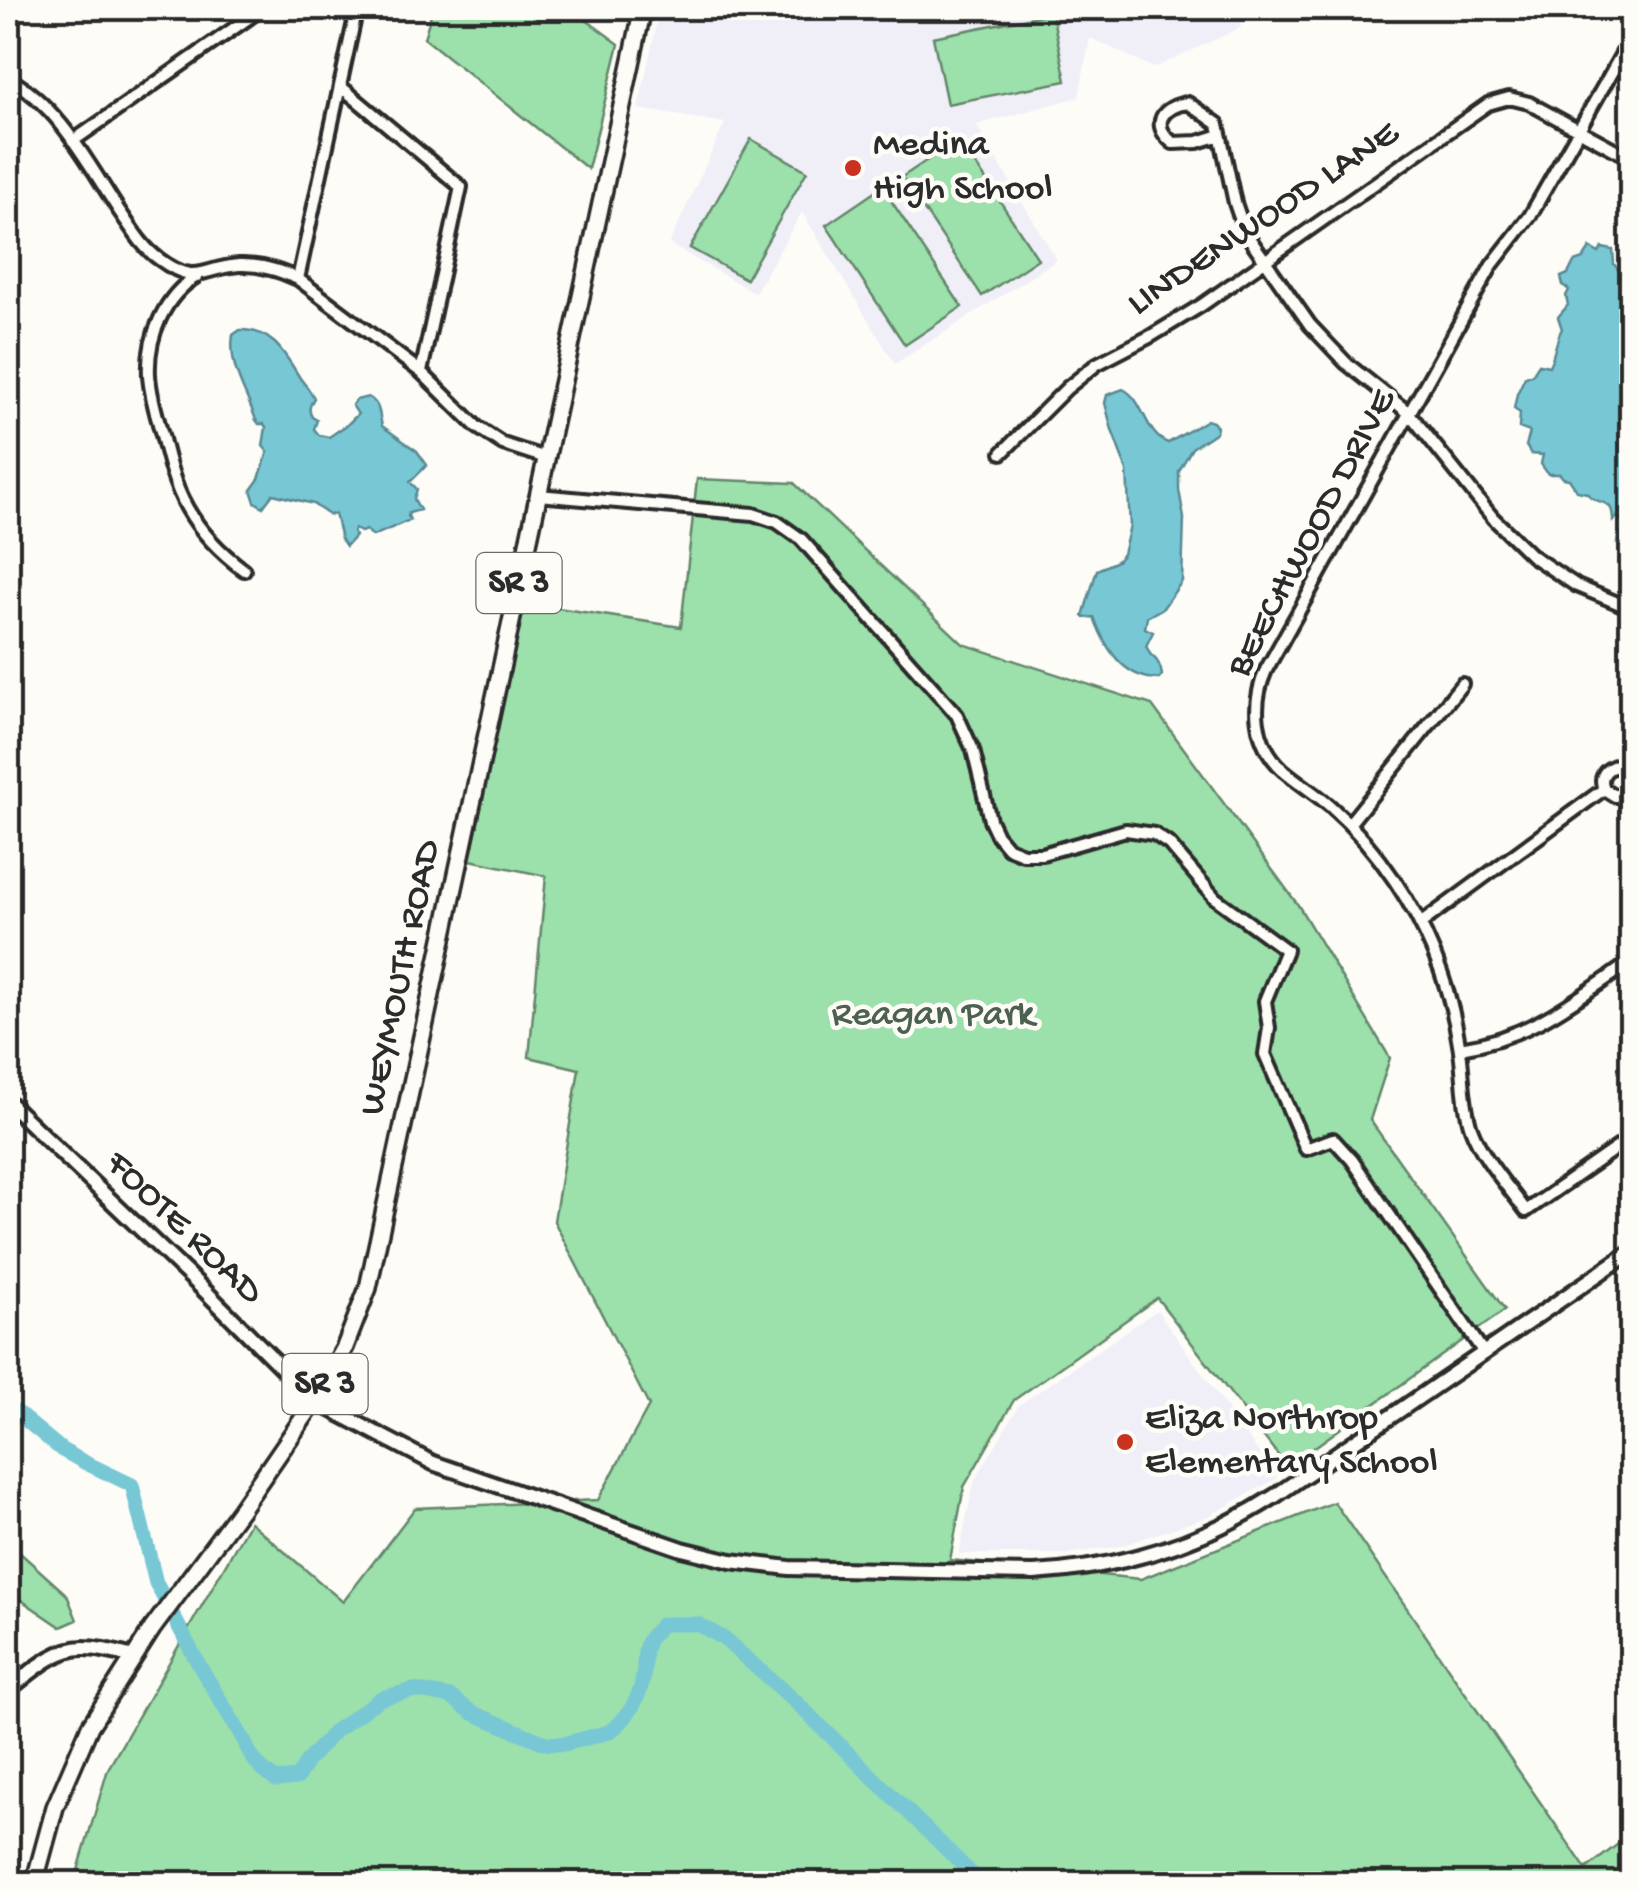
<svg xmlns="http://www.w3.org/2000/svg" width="1639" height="1891" font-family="'Gochi Hand',sans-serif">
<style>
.built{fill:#f0eff8}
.green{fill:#9ce0ab;stroke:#64866b;stroke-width:2.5}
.water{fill:#78c7d5;stroke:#598991;stroke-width:2.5}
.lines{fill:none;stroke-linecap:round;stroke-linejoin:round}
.river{stroke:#78c7d5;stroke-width:15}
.minor-casing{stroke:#2b2b2b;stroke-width:18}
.tertiary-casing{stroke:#2b2b2b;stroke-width:20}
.primary-casing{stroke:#2b2b2b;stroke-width:22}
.minor{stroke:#fdfcf7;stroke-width:10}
.tertiary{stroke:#fdfcf7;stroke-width:12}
.primary{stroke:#fdfcf7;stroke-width:15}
.poi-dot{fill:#c8321e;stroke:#fdfcf7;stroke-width:4}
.labels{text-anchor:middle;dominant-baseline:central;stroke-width:9;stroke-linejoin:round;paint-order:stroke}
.shield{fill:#fdfcf7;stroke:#6a6a68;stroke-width:2.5}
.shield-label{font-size:35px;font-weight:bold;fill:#2b2b2b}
.poi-label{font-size:38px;fill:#2b2b2b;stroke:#fdfcf7;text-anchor:start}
.street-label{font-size:38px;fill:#2b2b2b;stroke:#fdfcf7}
.park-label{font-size:38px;fill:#4d6151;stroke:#fdfcf7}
</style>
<rect width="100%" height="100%" fill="#fdfcf7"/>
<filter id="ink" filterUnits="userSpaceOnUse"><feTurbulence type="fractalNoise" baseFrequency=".01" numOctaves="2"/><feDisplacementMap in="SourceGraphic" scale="20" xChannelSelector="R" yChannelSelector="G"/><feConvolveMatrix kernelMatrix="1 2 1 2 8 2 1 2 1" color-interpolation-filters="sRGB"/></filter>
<g filter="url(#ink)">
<path class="built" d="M660,8H1247L1240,28L1154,68L1090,38L1079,97L976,125L1057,260L895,364L802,212L755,293L669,244L725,123L638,109Z
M1157,1310L1277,1478L1207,1517L1120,1546L1067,1554H959L974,1482L1019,1405Z"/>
<path class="green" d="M433,8H570L619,44L588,169L424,38Z
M1052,13L1066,81L947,104L933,37Z
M751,139L807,171L746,279L690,248Z
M959,139L1038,259L982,296L902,177Z
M882,187L962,307L905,345L826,225Z
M697,479L794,483L963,644L1152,705L1298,905L1390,1058L1370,1120L1505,1310L1287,1467L1157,1298L1014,1400L964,1487L950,1560L1141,1579L1334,1502L1586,1869L1631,1834V1883L74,1884L108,1769L250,1522L343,1602L415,1508L598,1500L649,1406L554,1221L579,1069L529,1057L546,876L470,860L525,603L681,627Z
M8,1542L67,1595L77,1620L61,1627L8,1591Z"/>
<path class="water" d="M1590,248L1599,253L1602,248L1613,250L1614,264L1620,272L1621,290L1626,291L1631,288V293L1625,298L1623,309C1636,329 1626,333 1627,352L1632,355L1631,527L1626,538L1617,543L1618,535L1624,531L1625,523L1617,517L1613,521C1613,495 1598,508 1587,493L1577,491L1569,479L1563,478L1560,474H1548L1541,464L1543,455L1531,454L1526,446L1530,432L1519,428L1520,413L1514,409L1517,394L1525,377L1532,375L1539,364L1549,366C1555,355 1557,335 1562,329L1558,317L1568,305L1566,296L1569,290L1563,285L1561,277L1568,274L1574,262L1583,259Z
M240,330C272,329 285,354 300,378C305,385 310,390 314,398C311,403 307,409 312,417L317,420L314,429L319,435L329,437L348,424L358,414L352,405L356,400L368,397C380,403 379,414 382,426L417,451L427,465L410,482L417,489L414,499L420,510L409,513L408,516L410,520L373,536L366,530L361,532L355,529L353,532L355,536L346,546L341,539L335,514L329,515L313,504L273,494L263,507L255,502L251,490L259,479L268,452L263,446L266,427L264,424H259L256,420C246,391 228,367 233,335Z
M1123,389C1145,400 1144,434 1168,443L1207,420L1213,422L1217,427L1216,432L1192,448L1179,471V490L1184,518L1182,581L1163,608L1147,617L1145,628L1153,632L1146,646C1151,659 1159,656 1162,675L1159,679C1124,679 1105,648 1094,617L1085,618L1083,616L1097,570L1117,561L1123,554L1130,526L1127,471L1112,430L1105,403L1107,395Z"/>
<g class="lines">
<path class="river" d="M8,1411L16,1412L62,1450L84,1462L132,1485L156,1583L199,1665L244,1740C250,1758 260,1769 276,1780L297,1778L307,1761L336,1730L381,1698L414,1690L451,1697L473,1713L545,1743L564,1744L609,1732C627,1720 640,1698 643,1677C645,1666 643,1654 647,1643C649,1636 657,1630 662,1624H698L723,1638L797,1703L982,1884"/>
<g class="minor-casing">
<path id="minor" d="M1632,36L1530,216L1492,265L1266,670C1251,704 1254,742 1282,769C1297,782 1315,793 1330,806C1355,828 1377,854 1395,881C1428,930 1450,986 1459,1044C1464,1072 1462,1101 1471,1128C1482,1158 1507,1185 1526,1211L1632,1137
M8,78C60,107 88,164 120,212C132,229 142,247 159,259C197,287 201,268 239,265C260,264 279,270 298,279L421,372L477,427L503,444L546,458
M340,86L461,187L421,372
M1220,135L1198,142L1173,143C1149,124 1163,106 1188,103L1218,124L1235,203L1245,232L1310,325L1346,363L1409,413L1493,518L1532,556L1577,586L1632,609
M73,141L263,8
M197,276C164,296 147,337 149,375C150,395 157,416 162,435C168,460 174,485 187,508C201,533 221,553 244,570
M298,279L357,8
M1002,453L1067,388L1097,364L1151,336L1202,305L1488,104L1509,98L1529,103L1632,159
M538,495L753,514L777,522L801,539L957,715L973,750L990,820L997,835L1008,848L1023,854H1042L1126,830L1154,834L1169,844L1215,898L1286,950L1265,1001L1269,1028L1265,1054L1306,1149L1333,1139L1352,1160L1484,1353
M1632,780L1627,770L1615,766C1604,770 1599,778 1604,789L1615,796L1626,792L1632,782
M1349,824L1462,684
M1420,924L1604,789
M1460,1048C1530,1038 1575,1000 1632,961"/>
</g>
<g class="tertiary-casing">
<path id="tertiary" d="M8,1102L203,1289L315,1401L433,1463L682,1549L731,1561L789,1568L1034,1573C1122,1568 1201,1544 1275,1496L1632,1251
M8,1690C29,1674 56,1647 85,1648C101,1648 118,1653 133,1657"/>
</g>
<g class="primary-casing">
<path id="primary" d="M34,1884L55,1807L90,1726L152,1629L240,1510L315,1401L345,1347L368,1288L643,8"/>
</g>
<use href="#minor" class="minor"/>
<use href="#tertiary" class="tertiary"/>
<use href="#primary" class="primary"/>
</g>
</g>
<g class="poi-dot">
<circle cx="853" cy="168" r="10"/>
<circle cx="1125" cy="1442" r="10"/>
</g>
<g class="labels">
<g class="shield">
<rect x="476.5" y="553" width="85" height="60" rx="8"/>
<rect x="282.5" y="1354" width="85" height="60" rx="8"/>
</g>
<g class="shield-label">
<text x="519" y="583">SR 3</text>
<text x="325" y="1384">SR 3</text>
</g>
<g class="poi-label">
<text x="873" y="146">Medina<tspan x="873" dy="44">High School</tspan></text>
<text x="1145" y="1420">Eliza Northrop<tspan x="1145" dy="44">Elementary School</tspan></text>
</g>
<g class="street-label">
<text transform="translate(1264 220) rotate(-34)">LINDENWOOD LANE</text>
<text transform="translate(1313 534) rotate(-62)">BEECHWOOD DRIVE</text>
<text transform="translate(402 978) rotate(-78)">WEYMOUTH ROAD</text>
<text transform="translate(183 1229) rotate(44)">FOOTE ROAD</text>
</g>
<g class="park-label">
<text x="933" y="1016">Reagan Park</text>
</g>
</g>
<rect width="1639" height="1891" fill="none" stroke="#fdfcf7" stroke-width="40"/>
<rect x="20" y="20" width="1599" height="1851" fill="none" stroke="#2b2b2b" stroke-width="4" filter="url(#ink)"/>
</svg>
